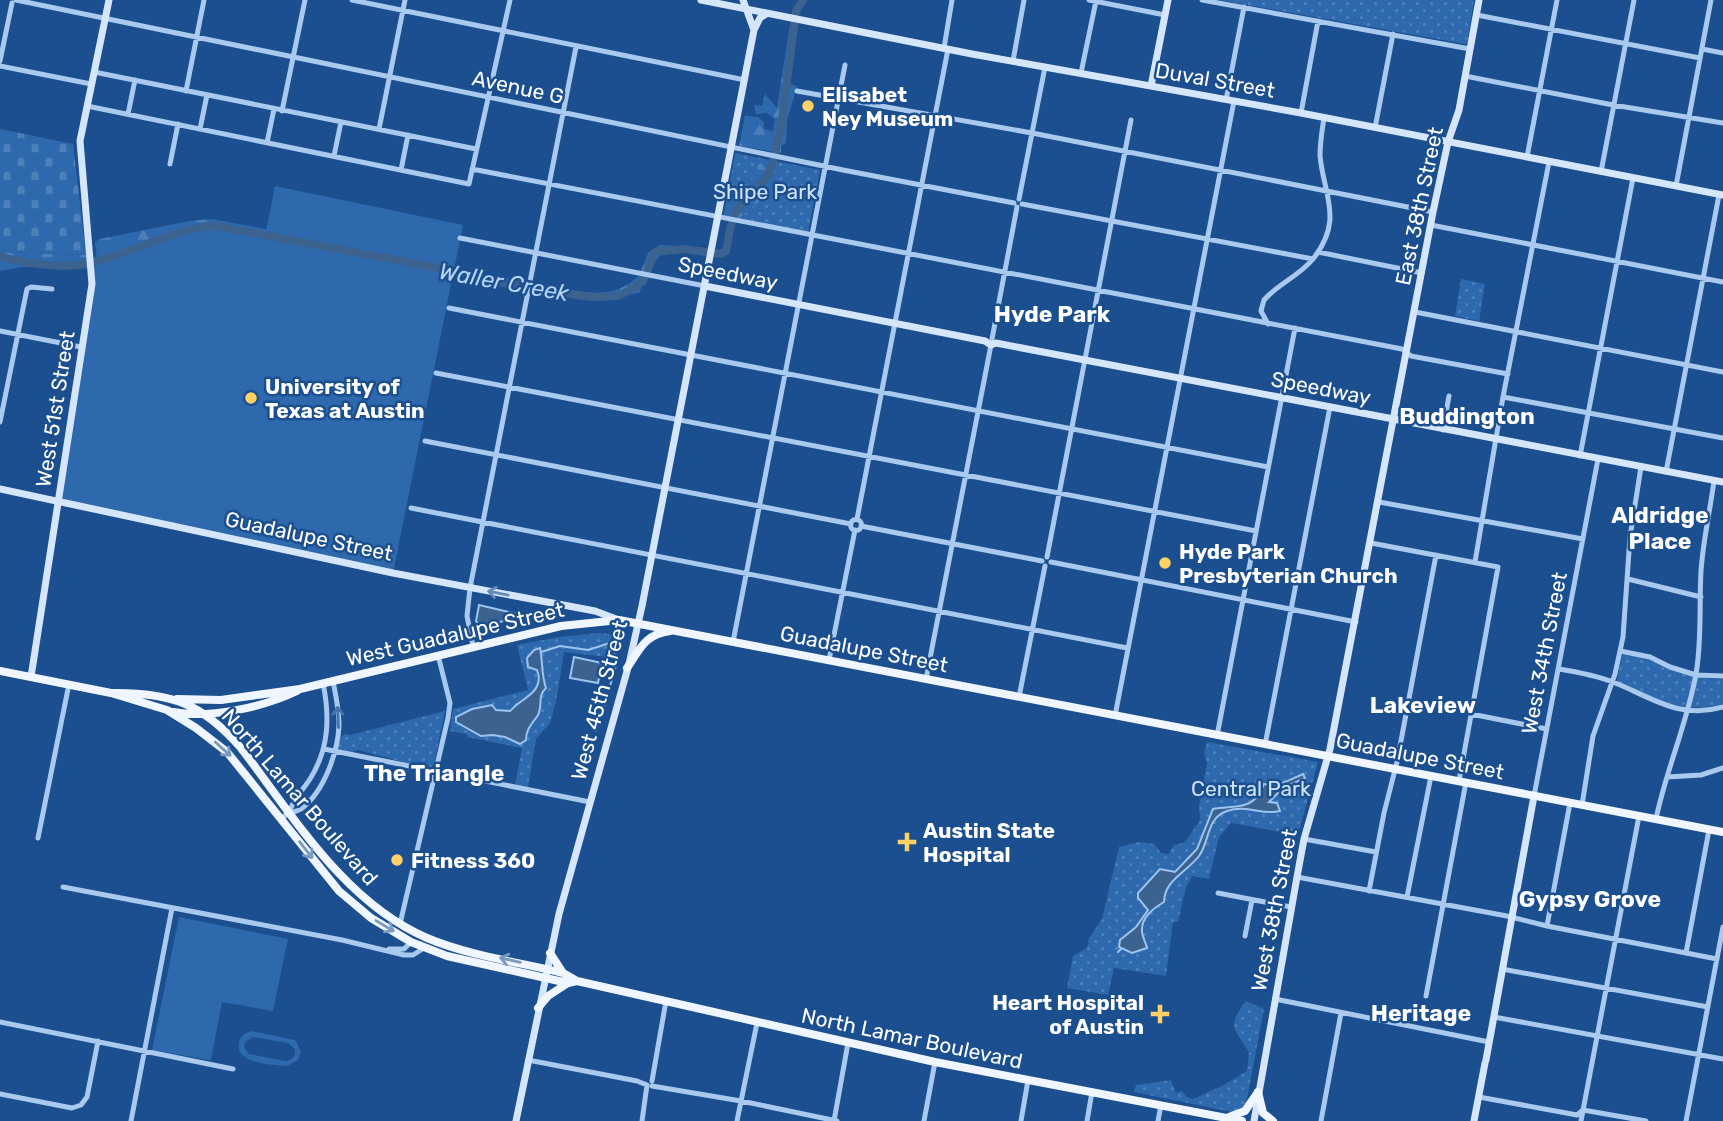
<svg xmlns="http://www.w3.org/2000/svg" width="1723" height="1121" font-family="Rubik,sans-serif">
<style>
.grass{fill:url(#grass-dots)}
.forest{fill:url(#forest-firs)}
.cemetery{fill:url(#cemetery-stones)}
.garden{fill:#2e69ad;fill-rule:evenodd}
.water{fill:#3c6290;stroke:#9cc4f0;stroke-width:2}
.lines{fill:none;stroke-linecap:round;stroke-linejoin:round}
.stream{stroke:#9cc4f0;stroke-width:2}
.river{stroke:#3c6290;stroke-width:8}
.street{stroke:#a9c9ee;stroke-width:5}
.secondary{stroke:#d6e6fa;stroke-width:7}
.primary{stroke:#f0f6ff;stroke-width:8}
.oneway{stroke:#668bba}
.oneway2{stroke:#4674ac}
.oneway3{stroke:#7b9ac1}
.poi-dot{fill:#ffd166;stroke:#1b4f8f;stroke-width:2.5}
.labels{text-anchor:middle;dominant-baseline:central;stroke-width:5;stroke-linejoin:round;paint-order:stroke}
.street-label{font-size:21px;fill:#fff;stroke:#1b4f8f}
.poi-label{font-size:21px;font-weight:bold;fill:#fff;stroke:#1b4f8f;text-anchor:start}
.park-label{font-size:21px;fill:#cfe3fa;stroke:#1b4f8f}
.water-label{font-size:23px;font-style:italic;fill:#b5d3f5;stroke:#1b4f8f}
.neighbourhood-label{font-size:23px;font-weight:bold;fill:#fff;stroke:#1b4f8f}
</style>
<defs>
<pattern id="grass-dots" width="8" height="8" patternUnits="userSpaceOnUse" patternTransform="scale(1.75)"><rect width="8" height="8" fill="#2e69ad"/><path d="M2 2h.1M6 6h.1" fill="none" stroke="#4d80b9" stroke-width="1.8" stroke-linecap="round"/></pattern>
<pattern id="forest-firs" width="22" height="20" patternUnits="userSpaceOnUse" patternTransform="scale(1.75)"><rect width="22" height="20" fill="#2e69ad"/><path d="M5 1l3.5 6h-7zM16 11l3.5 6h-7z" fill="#4d80b9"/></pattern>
<pattern id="cemetery-stones" width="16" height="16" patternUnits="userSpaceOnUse" patternTransform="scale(1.75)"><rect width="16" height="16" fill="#2e69ad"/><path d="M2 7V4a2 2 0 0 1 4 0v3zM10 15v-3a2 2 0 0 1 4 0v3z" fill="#4d80b9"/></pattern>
</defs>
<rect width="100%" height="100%" fill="#1b4f8f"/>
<path class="grass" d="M1219,0H1474L1467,43L1465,44Z
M735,153L820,170L808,232L724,215Z
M1461,279L1485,284L1479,321L1455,316Z
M598,633L612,634L617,653L607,657L564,652L556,702L550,723L536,739L528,787L515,785L522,748L467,737V734L450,731L453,709L528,690L517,645L559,637Z
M1622,655C1660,656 1681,681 1723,679V704C1683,715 1652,698 1617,681Z
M445,711L434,764L429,769L358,750L348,753L338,751L337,740L345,734L350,735Z
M1207,742L1318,762L1298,835L1231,823L1219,837L1209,879L1192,876L1186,887L1178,922H1173L1166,976L1114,968L1108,995L1067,988L1073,956L1087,948L1089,938L1102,919L1119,847L1139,842L1154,844L1161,853L1169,854L1173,846L1185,842L1200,820L1199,805L1207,763L1204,753Z
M1246,1001L1264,1009L1246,1104L1243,1108L1232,1112L1134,1092L1136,1085L1171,1080L1176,1093L1182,1091L1187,1097L1193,1099L1222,1086L1247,1071L1249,1052C1233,1028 1227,1026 1246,1001Z"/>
<path class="forest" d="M790,24L797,26L790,84L797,86L787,120L786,143L781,146V153L739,146L745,116L758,117L764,122V129L773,131L775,119L767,113L756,114L754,105L762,106L765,94L777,108Z
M767,160L775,162L772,191L738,219L724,215L730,187L744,189L756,174L758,165Z
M212,219L455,265V268L526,282L525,290L453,274L433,276L98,269L95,242L100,239L189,221Z
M660,245L706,248L705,255L685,252L660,254L649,273L641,271L648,253Z
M0,252L86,255L87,266L24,267L0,271Z
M638,276L646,278L639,293L582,300L531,291L532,283C565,289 611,305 638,276Z"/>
<path class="cemetery" d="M0,129L73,144L86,255L0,252Z"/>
<path class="garden" d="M275,186L463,225L393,573L59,500L92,284L91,256L101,259L206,226L265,236Z
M179,917L288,939L273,1011L222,1002L211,1060L152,1050Z
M251,1031L295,1040L301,1051L298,1060L287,1066C274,1065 235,1064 239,1043C240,1036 245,1033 251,1031ZM252,1037L288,1043L295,1049C296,1056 292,1061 285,1061L249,1054L245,1049L244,1044Z"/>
<path class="water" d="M479,605L518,614L517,617L480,628L476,621Z
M540,648C543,662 541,674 546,688C537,696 543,705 538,715C532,724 526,729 526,740L520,744L505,737L493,735L481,736L456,722V717L472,709L492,705L496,710L510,711C513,709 515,705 519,703C530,695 544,687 537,670L528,667L527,658L534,650Z
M574,657L602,663L598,683L570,678Z
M1303,774L1305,778L1283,788L1269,802L1277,803L1280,811C1262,816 1247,804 1227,811C1206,818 1210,841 1199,856C1187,872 1164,880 1164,902C1154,908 1141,917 1142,931C1142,937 1146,942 1147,948L1132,953L1119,947L1120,940L1136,927L1148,910L1138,898V893L1160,869L1175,872L1197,849L1213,809C1238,805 1254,811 1264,784C1278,788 1291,779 1303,774Z"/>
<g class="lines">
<path class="stream" d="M541,652L560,646L588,650L613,642
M610,686L617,662L612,644
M596,731L608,694
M1118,952L1121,949"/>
<path class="river" d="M0,257C28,263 58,269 86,264C126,257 177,226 216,226L444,269L508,284L591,297L618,296L636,287L643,281L655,252L683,249L721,254L726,251C729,239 729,226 735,214C742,199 758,190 767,176C775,165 776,142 781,128L796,11L803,0"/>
<path class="street" d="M16,0L843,170L1014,203
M352,0L745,80
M1089,0L1165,15
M1202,0L1470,49
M1477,15L1700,58
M944,48L952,0
M1702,49L1723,53
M0,61L12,3
M1013,61L1024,0
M0,66L91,84
M94,72L476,149
M1081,73L1096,1
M1465,76L1613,105L1723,123
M186,91L204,0
M797,91L1032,133L1433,212
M1226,100L1244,7
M87,106L469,184L510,0
M282,111L305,0
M1301,113L1318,21
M128,114L135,80
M1375,128L1393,34
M200,129L207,95
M379,129L405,0
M267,143L274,109
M334,156L341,122
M1527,157L1557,0
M170,164L178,124
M472,169L1402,349L1411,356L1508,374
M401,170L408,135
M1601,172L1634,0
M1676,186L1711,0
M1019,199L1045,67
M1022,204L1313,259
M1431,225L1723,282
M460,238L705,286
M1318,252L1422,273
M449,308L1268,467
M1415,312L1723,372
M1268,324L1261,311L1264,300C1278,284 1299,276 1313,259C1344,220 1324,196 1320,156C1320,143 1322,130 1324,118
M0,331L81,347
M992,339L1017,207
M436,373L1256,531
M1503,397L1723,438
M0,422L27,289L31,287L52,289
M1443,430L1449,396
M425,441L851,524
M1580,456L1633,178
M1666,472L1719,195
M1379,502L1583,539
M411,508L1127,648
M857,519L948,49
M850.5 525a5.5 5.5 0 1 1 11 0a5.5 5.5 0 1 1-11 0Z
M861,526L1042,561
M1371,543L1498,567L1459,781
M1047,557L1131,120
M1051,562L1356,622
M1475,562L1503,397L1549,162
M1628,579L1701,597
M733,642L845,65
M473,646L467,616L470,588L576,47
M1620,651L1650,657L1670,667L1696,675L1723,676
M829,660L855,530
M1559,669C1577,672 1595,675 1613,682C1651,697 1679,720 1723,707
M926,679L991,345
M1019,697L1045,566
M1471,714L1547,729
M1115,716L1234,101
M1217,736L1295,328
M1265,745L1330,407
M324,749L590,802
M1667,777L1701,775L1723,768
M1534,796L1598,459
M1582,805L1593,736L1615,674L1623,637L1630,537L1641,467
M290,811C293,799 303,790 310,779C329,749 330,717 323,683
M281,818C288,813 295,812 301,809C324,792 338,752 339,725C339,710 336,696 333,681
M1656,819C1666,770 1687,724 1696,674C1702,640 1699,606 1701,571C1703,541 1710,511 1714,481
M38,838L69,684
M1304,839L1376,852
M1297,877L1507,916L1547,926L1717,959
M63,887L342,940L404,955H413L424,948
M1369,891L1384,813L1397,762L1436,555
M1218,893L1291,907
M1407,897L1431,776
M400,924L448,718L450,703L438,655
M1547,926L1570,803
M1245,936L1252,900
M389,949H404L411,942
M1686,953L1709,830
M1502,969L1708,1007
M1426,996L1466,782
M1275,999L1489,1042
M1494,1017L1723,1059
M0,1022L233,1069
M528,1060L637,1081L647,1085
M652,1081L666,1001
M652,1086L741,1101L837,1121
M0,1094L72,1108L81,1105L87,1097L98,1041
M1479,1097L1577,1115L1583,1110L1646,1121
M131,1121L172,908
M642,1121L647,1085
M737,1121L757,1023
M834,1121L848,1043
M924,1121L935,1062
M1021,1121L1028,1080
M1087,1121L1092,1092
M1158,1121L1161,1105
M1321,1121L1341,1013
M1581,1121L1639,816
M1686,1121L1723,927"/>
<path class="secondary" d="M701,0L972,54L1301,113L1723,195
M754,30L760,18L766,14
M1151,86L1168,0
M705,286L985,341L991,345L996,343L1723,482
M0,489L393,573L595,611L619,620
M31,677L92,284L80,141L109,0
M1486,1060L1534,796
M516,1121L559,914L629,664L642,606L754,30L743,0
M1254,1121L1297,877L1304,839L1330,749L1433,212L1448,142L1459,110L1479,0
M1474,1121L1485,1063"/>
<path class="primary" d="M627,668C641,648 644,635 670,631
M0,671L111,693L167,710L196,728L227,752L339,891L371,918L411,942L447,956L568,983L577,981
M111,693C170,692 202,703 241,748C294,817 345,903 427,938C470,956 518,962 563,973L577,981L935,1062L1242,1121
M177,699L221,700L300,689L561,626L619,620L1723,832
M173,712C209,719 264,707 297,691
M550,953L563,973
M538,1008L548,996L568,983
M1258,1092L1263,1113L1273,1121
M1229,1117L1245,1111L1258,1092"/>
</g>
<defs><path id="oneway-shaft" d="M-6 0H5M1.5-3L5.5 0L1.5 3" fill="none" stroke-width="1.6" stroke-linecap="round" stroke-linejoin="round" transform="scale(1.75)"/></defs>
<use class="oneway" href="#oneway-shaft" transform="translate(498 593) rotate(-169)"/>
<use class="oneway2" href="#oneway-shaft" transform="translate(338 717) rotate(-93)"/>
<g class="oneway3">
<use href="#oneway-shaft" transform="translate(223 749) rotate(42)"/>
<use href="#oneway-shaft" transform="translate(306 850) rotate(52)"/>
<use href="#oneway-shaft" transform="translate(385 926) rotate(31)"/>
<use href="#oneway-shaft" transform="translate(510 960) rotate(-167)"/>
</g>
<g class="poi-dot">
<circle cx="808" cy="106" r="7"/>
<circle cx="251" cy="398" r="7"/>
<circle cx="1165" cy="563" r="7"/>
<path d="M903.5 831.5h7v7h7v7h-7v7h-7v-7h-7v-7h7z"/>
<circle cx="397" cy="860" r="7"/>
<path d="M1156.5 1003.5h7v7h7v7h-7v7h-7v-7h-7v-7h7z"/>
</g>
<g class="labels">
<g class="street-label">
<text transform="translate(1215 80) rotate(10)">Duval Street</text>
<text transform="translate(518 87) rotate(12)">Avenue G</text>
<text transform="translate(1419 206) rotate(-78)">East 38th Street</text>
<text transform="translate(728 273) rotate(11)">Speedway</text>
<text transform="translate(1321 388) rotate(11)">Speedway</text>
<text transform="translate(55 409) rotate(-81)">West 51st Street</text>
<text transform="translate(309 536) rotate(12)">Guadalupe Street</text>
<text transform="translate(455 634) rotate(-13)">West Guadalupe Street</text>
<text transform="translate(864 649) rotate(11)">Guadalupe Street</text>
<text transform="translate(1544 653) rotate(-79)">West 34th Street</text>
<text transform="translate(599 700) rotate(-75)">West 45th Street</text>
<text transform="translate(1420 756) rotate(11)">Guadalupe Street</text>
<text transform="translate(300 797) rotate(49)">North Lamar Boulevard</text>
<text transform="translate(1274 910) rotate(-79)">West 38th Street</text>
<text transform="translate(912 1038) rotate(12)">North Lamar Boulevard</text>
</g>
<g class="poi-label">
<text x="822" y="94">Elisabet<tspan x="822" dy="24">Ney Museum</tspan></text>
<text x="265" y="386">University of<tspan x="265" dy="24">Texas at Austin</tspan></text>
<text x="1179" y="551">Hyde Park<tspan x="1179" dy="24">Presbyterian Church</tspan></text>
<text x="923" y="830">Austin State<tspan x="923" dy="24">Hospital</tspan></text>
<text x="411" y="860">Fitness 360</text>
<text x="1144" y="1002" text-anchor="end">Heart Hospital<tspan x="1144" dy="24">of Austin</tspan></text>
</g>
<g class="park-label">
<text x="765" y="191">Shipe Park</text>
<text x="1251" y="788">Central Park</text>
</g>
<g class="water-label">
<text transform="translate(504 282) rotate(10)">Waller Creek</text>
</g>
<g class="neighbourhood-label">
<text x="1052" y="314">Hyde Park</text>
<text x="1467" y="416">Buddington</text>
<text x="1660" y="515">Aldridge<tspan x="1660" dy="26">Place</tspan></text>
<text x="1423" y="705">Lakeview</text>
<text x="434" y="773">The Triangle</text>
<text x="1590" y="899">Gypsy Grove</text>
<text x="1421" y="1013">Heritage</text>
</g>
</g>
</svg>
